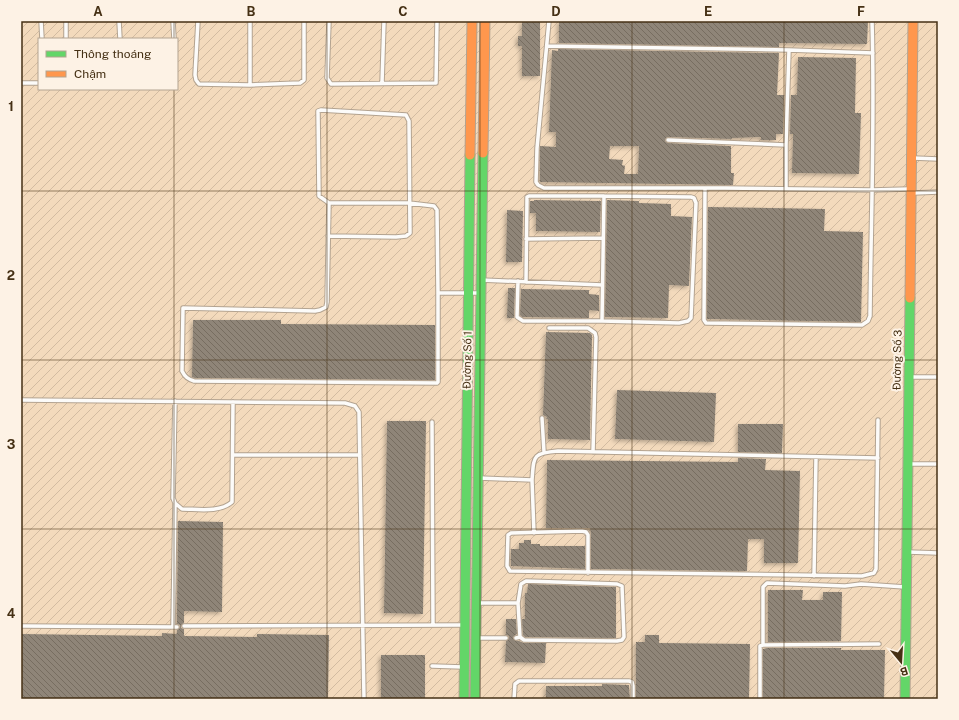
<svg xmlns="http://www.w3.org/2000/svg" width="959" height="720" font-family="'Public Sans',sans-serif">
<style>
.industrial{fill:url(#industrial-furrows);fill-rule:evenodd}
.building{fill:url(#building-back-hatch);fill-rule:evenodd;filter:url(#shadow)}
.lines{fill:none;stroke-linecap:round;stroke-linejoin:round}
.lane-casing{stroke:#b3a390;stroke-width:5.5}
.fast-casing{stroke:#b3a390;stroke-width:11}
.slow-casing{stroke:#b3a390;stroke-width:11}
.lane{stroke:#fcfbf9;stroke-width:3.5}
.fast{stroke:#63d668;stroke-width:9}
.slow{stroke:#ff974d;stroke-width:9}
.grid{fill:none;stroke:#453014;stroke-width:1;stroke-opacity:0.55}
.labels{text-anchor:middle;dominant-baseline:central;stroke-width:4;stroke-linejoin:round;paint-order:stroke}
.street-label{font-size:11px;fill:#453014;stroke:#fdf2e5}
.neatline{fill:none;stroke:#453014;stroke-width:1.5}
.grid-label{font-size:13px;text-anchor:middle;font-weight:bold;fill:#453014}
</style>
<defs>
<pattern id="industrial-furrows" width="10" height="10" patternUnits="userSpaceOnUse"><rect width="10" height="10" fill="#f3dabc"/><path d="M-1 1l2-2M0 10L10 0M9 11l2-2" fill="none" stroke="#d2bba1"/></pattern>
<pattern id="building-back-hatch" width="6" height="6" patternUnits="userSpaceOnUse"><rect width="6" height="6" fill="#8f8578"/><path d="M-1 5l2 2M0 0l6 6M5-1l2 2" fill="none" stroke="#776d61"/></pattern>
<filter id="shadow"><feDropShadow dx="-2" dy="2" stdDeviation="2" flood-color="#0004"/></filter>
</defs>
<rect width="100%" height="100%" fill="#eee2d4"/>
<path class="industrial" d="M21,21H938V699H21ZM39,39H177V89H39Z"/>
<path class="building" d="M522,21H540V76H522V46H518V36H522Z
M559,21H868L867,44L779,43V47L559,43Z
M558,49L779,53L777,95H784L783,134H776V140H761V137L732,138V139L668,137L666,138L665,141L668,143L731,146V173H734L733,185L540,182V146L556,147V132H549L552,50L558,51ZM610,146H639L638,174H624L625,166L622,165L623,160L609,159Z
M798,57L856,58L855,113H861L859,174L792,173L793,134H790L791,95H797Z
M534,200L601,201L600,232L536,231V213H530V201H534Z
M607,200L639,201V203L671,204V216L692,217L689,286L669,285L668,318L605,317Z
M708,207L825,209L824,231L863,232L861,322L707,319Z
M507,210L523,211L522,262H506Z
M508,288H515L514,318H507Z
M521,289L589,290V294L599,295V311L589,310V318L522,317L520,315Z
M193,320H281V324L435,325V380L195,378L192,377Z
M546,332L590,333L592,335L590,440L548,439V419H546L547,417L543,415Z
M617,390L716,393L714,442L615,439Z
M387,421H426L423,614L384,613Z
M738,424H783L782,453L738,452Z
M738,458L766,459L765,470L800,471L798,563H764V539H748L747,571L591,569V535L590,528H546L547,460L738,462Z
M178,521L223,522L222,612L184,611V623L181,626V628L184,629V636L257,637V634L329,635L328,699H21V634L162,636V633L177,634V630L180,627V625L177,624V611Z
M524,540H531V544H540V546H585V569L511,566V549H519V543H524Z
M528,584L616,587V638L525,637L523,635L522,619H525V593H527Z
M768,590H803L802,600H823V592H842L841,641L768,642Z
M506,619H516L517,634L513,637L514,640L519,641L524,643H546L545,663L505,662L506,641L509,638V636L506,635Z
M645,635H659V643L750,644L749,699H636V642H645Z
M767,648H841V650H885L884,699H763V649Z
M381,655H425V699H381Z
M602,684L629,685L630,699H546V686H602Z"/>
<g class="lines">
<g class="lane-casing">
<path id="lane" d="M41,21L42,39
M119,21L120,39
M173,21L174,39
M198,21L195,75L196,80L199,84L250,85L300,83L304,80V21
M329,21L327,78L331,84L436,83L437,21
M549,21L537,148L536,182L538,185L544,188H725L872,190L909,189
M66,39V21
M547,46L789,50
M21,83H39
M382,83L384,21
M250,85V21
M668,140L786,145V188
M786,145L789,50L873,53
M913,158L938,159
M705,188L704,320L706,323L862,325L868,321L870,316C871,218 875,119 872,21
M913,193L938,192
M329,203L327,302L326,307L320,310L315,311L183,308L182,371C185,377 188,379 194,381L437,383L438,382V293
M328,236L396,237L406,236L410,233L409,121L406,115L321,110L318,111L319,196L329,203H409L434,206L437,210L438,293H480
M526,239L603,238
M481,280L602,285
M518,281L517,317L523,321H602L604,196H529L527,197L526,282
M602,321L679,323L688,321L691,318L696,203L694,198L691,197L604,196
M549,328H588L595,333L596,337L593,452
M909,377H938
M21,400L345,403L355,406L359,412L364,699
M175,401L173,498L175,503L182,509C197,509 220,513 232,502L233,402
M542,418L544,452
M432,422L433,625
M233,455H360
M909,464H938
M479,478L532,480L534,533
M532,480C534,456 532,453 558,451L878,458
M908,552L938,553
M588,573V535L586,532L582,531L511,533L508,535L507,566L510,571L862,576L874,573L876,569L878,420
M814,576L816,457
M477,603H518
M21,626L177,627
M184,626L463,625
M173,627L175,503
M477,638H506
M516,638L520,637L524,640L617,641L622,640L624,637L622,586L617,584L526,581L521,584L518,603L520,637
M763,645V587L767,583L845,586L861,584L905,587
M432,666L463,667
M514,699L515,684L519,681H629L632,682L633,686V699
M760,699V646L763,645L879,644"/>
</g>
<g class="fast-casing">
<path id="fast" d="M464,699L470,155
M475,699L483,153
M905,699L910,298"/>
</g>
<g class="slow-casing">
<path id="slow" d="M483,153L485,21
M470,155L472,21
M910,298L913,21"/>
</g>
<use href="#lane" class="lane"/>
<use href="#fast" class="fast"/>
<use href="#slow" class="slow"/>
</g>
<path class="grid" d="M174,21V39M327,21V699M480,21V699M632,21V699M784,21V699M174,89V699M21,191H938M21,360H938M21,529H938"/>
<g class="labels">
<g class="street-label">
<text transform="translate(467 360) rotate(-89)">Đường Số 1</text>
<text transform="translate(897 360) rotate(-89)">Đường Số 3</text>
</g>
</g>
<rect width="959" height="720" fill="none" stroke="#fdf2e5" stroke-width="44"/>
<rect x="38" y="38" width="140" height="52" fill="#fdf2e5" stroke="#b3a491"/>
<rect x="46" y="51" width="20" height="6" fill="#63d668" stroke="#b3a491"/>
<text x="74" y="58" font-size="12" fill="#453014">Thông thoáng</text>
<rect x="46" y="71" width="20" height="6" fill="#ff974d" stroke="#b3a491"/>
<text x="74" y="78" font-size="12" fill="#453014">Chậm</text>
<g transform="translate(901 662) rotate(162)" stroke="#fdf2e5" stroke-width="3" paint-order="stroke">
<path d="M0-3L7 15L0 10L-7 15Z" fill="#453014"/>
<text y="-6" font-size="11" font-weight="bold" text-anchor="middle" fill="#453014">B</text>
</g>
<rect x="22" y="22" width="915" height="676" class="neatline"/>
<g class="grid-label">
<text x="98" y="16">A</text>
<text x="251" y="16">B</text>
<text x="403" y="16">C</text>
<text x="556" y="16">D</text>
<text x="708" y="16">E</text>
<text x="861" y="16">F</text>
<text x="11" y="111">1</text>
<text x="11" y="280">2</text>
<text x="11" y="449">3</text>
<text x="11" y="618">4</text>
</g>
</svg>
